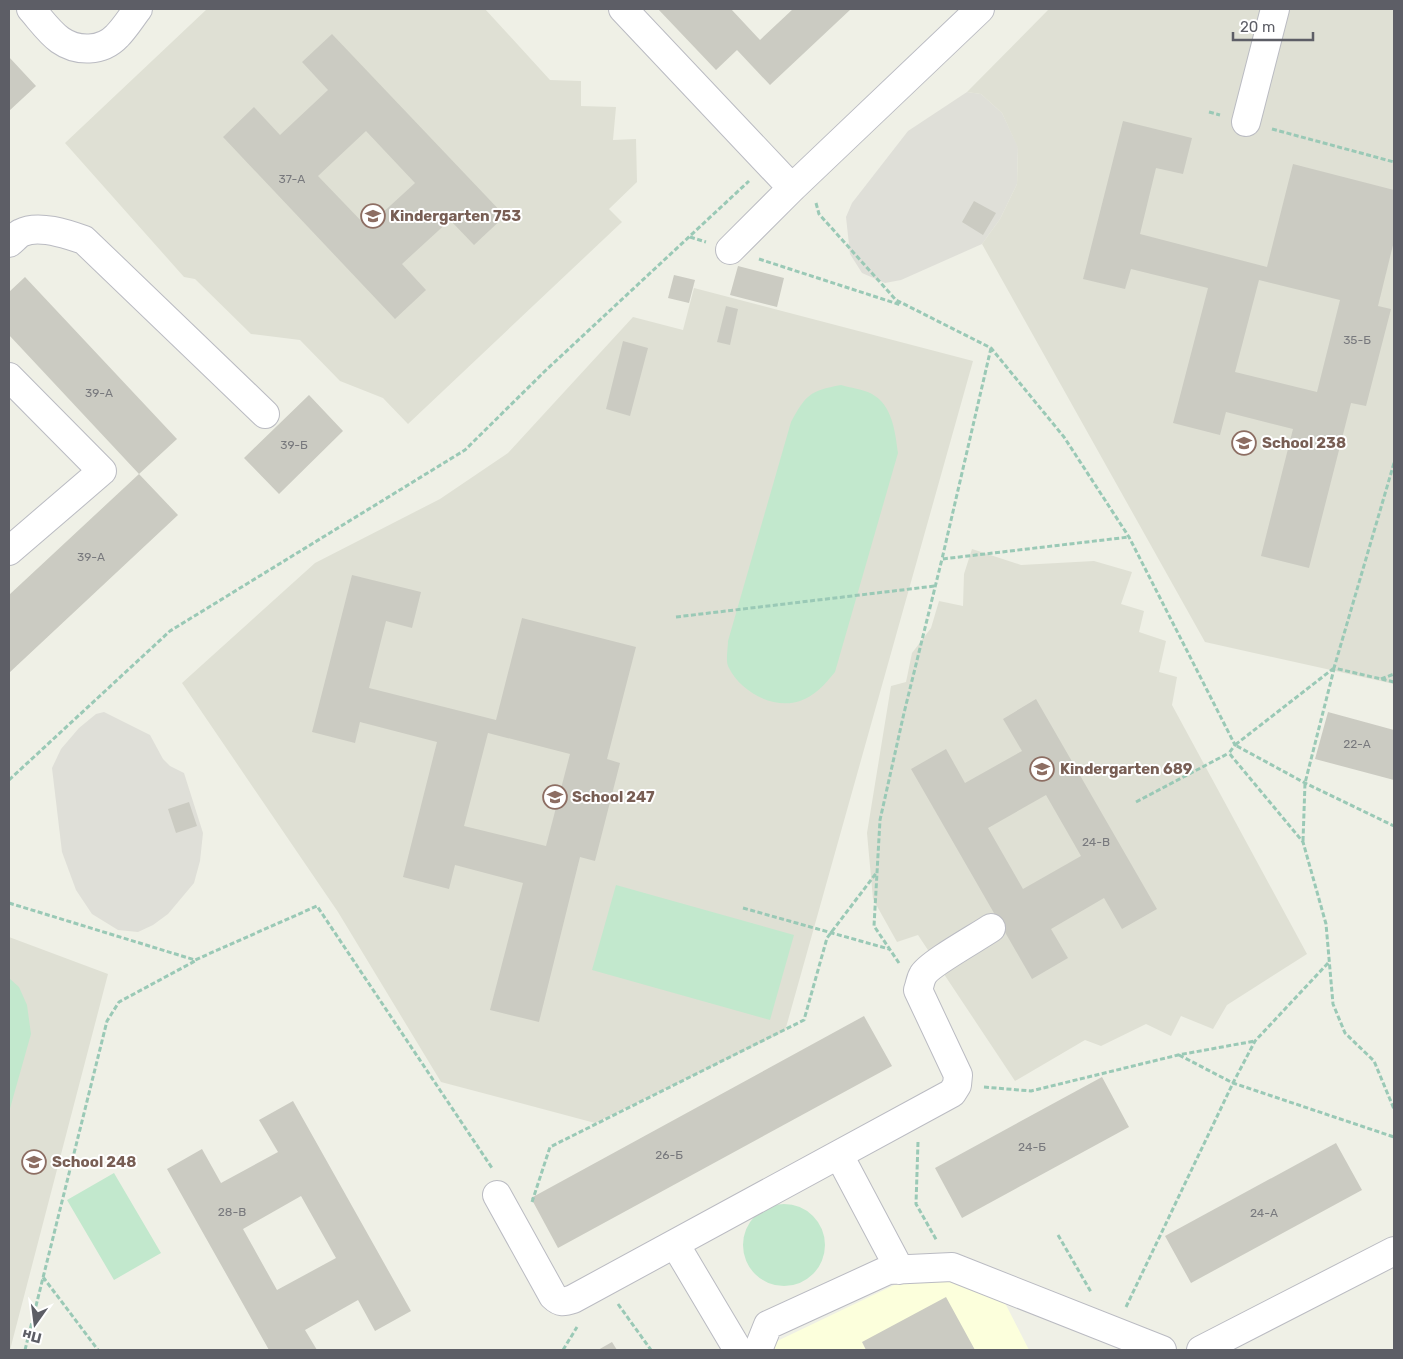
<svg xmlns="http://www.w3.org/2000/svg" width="1403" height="1359" font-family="Rubik,sans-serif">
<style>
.commercial{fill:#fcffdc}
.industrial{fill:#dfdfd8}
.education{fill:#dfe0d4}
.green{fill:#c2e8cd}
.building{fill:#cbcbc2;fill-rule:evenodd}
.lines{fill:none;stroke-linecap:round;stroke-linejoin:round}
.minor-casing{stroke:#babbc2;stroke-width:30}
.path{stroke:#9ac9b6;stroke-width:3;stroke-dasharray:5 2.5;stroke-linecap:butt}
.minor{stroke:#fff;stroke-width:28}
.labels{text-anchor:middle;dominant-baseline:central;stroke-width:4;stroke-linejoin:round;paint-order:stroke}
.number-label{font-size:12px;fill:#78797d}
.education-label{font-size:15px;font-weight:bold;fill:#785e54;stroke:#fff;text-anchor:start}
</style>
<rect width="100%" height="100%" fill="#eff0e6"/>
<path class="commercial" d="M911,1277L966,1281L1003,1299L1029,1350H771L773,1343Z"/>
<path class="industrial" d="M967,92L981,94L1002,113L1018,147L1017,184L1000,219L982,244L901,280L885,283L862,273L850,254L846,217L852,203L908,131Z
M104,712L150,735L163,759L170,766L184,773L203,833L200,861L194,883L168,914L153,925L138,932L118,930L92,914L76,890L62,852L52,768L61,749L79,728L96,714Z"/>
<path class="education" d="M207,9H485L550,80L581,81V106L616,107L613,140L636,139L637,182L609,209L622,222L408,424L383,398L340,381L300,340L251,334L195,279L184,277L65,143Z
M1049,9H1394V684L1205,642L982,244L1000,219L1017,184L1018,148L1002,113L981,94L967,92Z
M694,288L973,361L785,1031L595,1123L441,1082L338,912L182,683L315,563L440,499L508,453L633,317L683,330Z
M972,549L1021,565L1094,561L1132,572L1121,604L1144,611L1139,632L1166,641L1159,672L1177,677L1172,705L1307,954L1227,1005L1213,1029L1181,1016L1171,1036L1146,1024L1101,1046L1085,1040L1015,1081L918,935L897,942L873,899L867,833L891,686L906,682L912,653L931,628L939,601L963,606L964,574Z
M9,937L108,974L10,1350H9Z"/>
<path class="green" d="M841,385C850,388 863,389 872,394C893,406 895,432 898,453L835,672C825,684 815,696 800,701C774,710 741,692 729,668C725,662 728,649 728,641L791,422C806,395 809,391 841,385Z
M616,885L794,935L770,1020L592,970Z
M9,978L19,987L27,1005L31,1034L9,1112Z
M114,1173L161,1253L114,1280L67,1200Z
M743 1245a41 41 0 1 1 82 0a41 41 0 1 1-82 0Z"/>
<path class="building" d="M658,9H731L760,40L793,9H851L770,85L737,50L716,70Z
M332,34L505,216L474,245L450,220L402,264L426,290L395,319L223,137L254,107L280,135L328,90L302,62ZM366,131L415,183L367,227L318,176Z
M9,57L36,86L9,111Z
M1123,121L1192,138L1183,174L1156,168L1140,234L1267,267L1293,164L1394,190V241L1378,306L1391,309L1366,406L1351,403L1309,568L1261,556L1293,429L1226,412L1220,435L1173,423L1208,288L1131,269L1125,289L1083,279ZM1259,280L1340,300L1317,392L1235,372Z
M974,201L996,213L983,235L962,222Z
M738,266L784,278L777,307L730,295Z
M674,275L695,280L689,303L668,298Z
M25,277L177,439L139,474L9,335V292Z
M726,306L738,309L730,345L717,342Z
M623,341L648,348L630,416L606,409Z
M309,395L343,431L279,494L244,458Z
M139,474L178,515L9,673V595Z
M352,575L421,592L412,628L386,621L369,688L496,720L522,618L636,647L607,759L620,763L595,861L580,857L539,1022L490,1010L523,883L455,865L449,889L403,877L437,742L360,722L355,743L312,732ZM488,733L570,754L546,846L464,826Z
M1036,699L1157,909L1122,929L1104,898L1051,929L1068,958L1032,979L911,769L946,749L965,783L1022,751L1003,719ZM1046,795L1081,856L1023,889L988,828Z
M1328,712L1394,730V780L1315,759Z
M189,802L197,826L176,833L168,809Z
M864,1016L892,1066L558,1248L531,1198Z
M1102,1077L1129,1127L962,1218L935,1168Z
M293,1101L411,1311L375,1331L358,1300L305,1330L317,1350H269L167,1169L202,1149L221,1183L278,1152L259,1120ZM301,1196L336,1258L277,1290L243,1229Z
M1336,1143L1362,1190L1191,1283L1165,1236Z
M946,1297L975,1350H866L862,1342Z
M612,1342L617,1350H598Z"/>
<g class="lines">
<g class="minor-casing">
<path id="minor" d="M31,9C40,19 49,32 60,40C77,52 102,52 117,36C125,28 131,18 138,9
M623,9L792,188
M1246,122L1275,9
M9,243C13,240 17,235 21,233C38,224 67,234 84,240L265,414
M730,250L792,188L980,9
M9,377L102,471L9,551
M839,1155L900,1270
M497,1195L553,1296C560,1303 564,1302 573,1299L952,1093L957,1085L958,1075L918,990C920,985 920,980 923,975C929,964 978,937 991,928
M675,1244L738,1350
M758,1350L768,1325L888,1270L952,1267L1162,1350
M1201,1350L1394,1251"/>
</g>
<path class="path" d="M1209,112L1220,115
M1272,129L1394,162
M816,203L819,214L896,300L991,348L1064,437L1129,537L1235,745L1229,753L1303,842L1326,924L1333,1004L1345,1033L1374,1061L1394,1109
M690,237L706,242
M759,259L901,305
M991,348L942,559L1129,537
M1394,463L1334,668L1394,682
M676,617L935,586
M1334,668L1235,745L1305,783L1394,826
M1381,679L1394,674
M9,780L170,631L465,450L545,371L749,181
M1136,802L1229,753
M1303,841L1305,783L1334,669
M9,903L195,960L317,906L492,1168
M743,908L889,949
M899,963L874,926L880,820L904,713L942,559
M1179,1055L1233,1083L1394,1137
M984,1087L1031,1091L1178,1055L1255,1041
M918,1142L916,1204L937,1241
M532,1202L550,1147L804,1020L827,938L877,872
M1058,1235L1091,1292
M43,1277L98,1350
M618,1304L651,1350
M1126,1307L1233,1083L1255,1041L1329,962
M25,1350L107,1021L119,1002L195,961
M563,1350L577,1327"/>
<use href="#minor" class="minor"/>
</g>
<defs>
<g id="school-ring" transform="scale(1.25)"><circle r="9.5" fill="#fff" stroke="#8d6e63" stroke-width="1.5"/><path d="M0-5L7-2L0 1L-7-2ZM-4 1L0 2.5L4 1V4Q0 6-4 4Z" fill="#8d6e63"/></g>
</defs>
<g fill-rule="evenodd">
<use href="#school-ring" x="373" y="216"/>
<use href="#school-ring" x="1244" y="443"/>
<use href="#school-ring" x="1042" y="769"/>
<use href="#school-ring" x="555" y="797"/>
<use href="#school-ring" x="34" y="1162"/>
</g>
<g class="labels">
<g class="number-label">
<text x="292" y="179">37-А</text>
<text x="1357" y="340">35-Б</text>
<text x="99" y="393">39-А</text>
<text x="294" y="445">39-Б</text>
<text x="91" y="557">39-А</text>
<text x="1357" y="744">22-А</text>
<text x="1096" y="842">24-В</text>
<text x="1032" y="1147">24-Б</text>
<text x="669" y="1155">26-Б</text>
<text x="232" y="1212">28-В</text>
<text x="1264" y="1213">24-А</text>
</g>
<g class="education-label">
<text x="390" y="216">Kindergarten 753</text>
<text x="1262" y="443">School 238</text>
<text x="1060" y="769">Kindergarten 689</text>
<text x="572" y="797">School 247</text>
<text x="52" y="1162">School 248</text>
</g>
</g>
<rect width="1403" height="1359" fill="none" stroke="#5d5e66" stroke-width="20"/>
<g transform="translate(35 1324) rotate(194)" stroke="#ffffff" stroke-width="4" paint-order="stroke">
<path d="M0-4L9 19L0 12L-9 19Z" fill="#5d5e66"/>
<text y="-8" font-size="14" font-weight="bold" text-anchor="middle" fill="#5d5e66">Пн</text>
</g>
<path d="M1233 32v8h80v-8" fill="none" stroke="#5d5e66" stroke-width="2.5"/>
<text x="1240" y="32" font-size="15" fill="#5d5e66" stroke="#ffffff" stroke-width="4" paint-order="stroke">20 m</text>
</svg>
